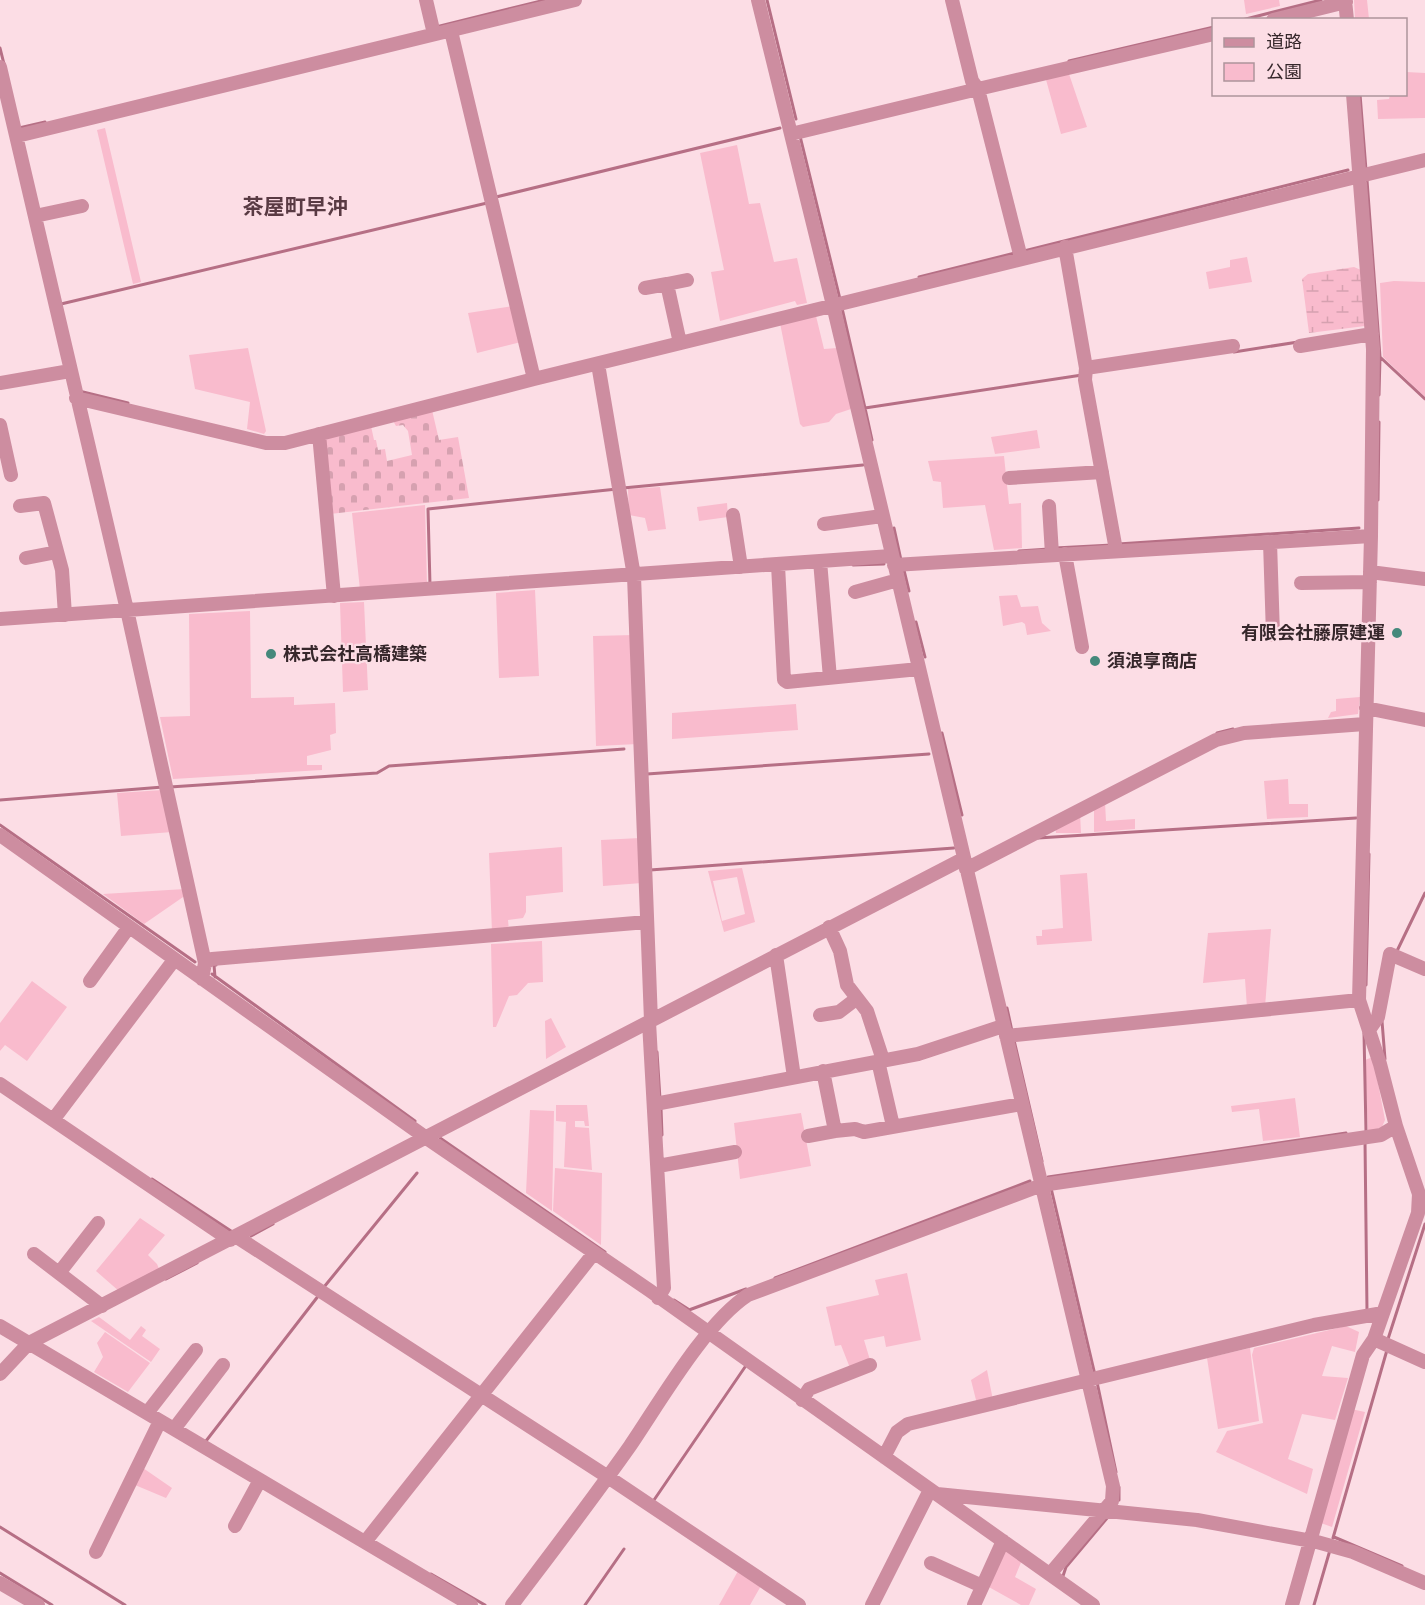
<svg xmlns="http://www.w3.org/2000/svg" width="1425" height="1605" font-family="Rubik,'Noto Sans JP',sans-serif">
<style>
.green{fill:#f9bbcd;fill-rule:evenodd}
.wetland{fill:url(#wetland-marsh)}
.cemetery{fill:url(#cemetery-stones)}
.lines{fill:none;stroke-linecap:round;stroke-linejoin:round}
.stream{stroke:#b66f85;stroke-width:3}
.minor{stroke:#cd8da0;stroke-width:14}
.poi-dot{fill:#45887b;stroke:#fcdde5;stroke-width:2}
.labels{text-anchor:middle;dominant-baseline:central;stroke-width:4.5;stroke-linejoin:round;paint-order:stroke}
.poi-label{font-size:18px;font-weight:bold;fill:#36272b;stroke:#fcdde5;text-anchor:start}
.quarter-label{font-size:21px;font-weight:bold;fill:#593a43;stroke:#fcdde5}
</style>
<defs>
<pattern id="wetland-marsh" width="20" height="14" patternUnits="userSpaceOnUse" patternTransform="scale(1.5)"><rect width="20" height="14" fill="#f9bbcd"/><path d="M1 5h8M5 5V1M11 12h8M15 12V8" fill="none" stroke="#d6a1b0"/></pattern>
<pattern id="cemetery-stones" width="16" height="16" patternUnits="userSpaceOnUse" patternTransform="scale(1.5)"><rect width="16" height="16" fill="#f9bbcd"/><path d="M2 7V4a2 2 0 0 1 4 0v3zM10 15v-3a2 2 0 0 1 4 0v3z" fill="#d6a1b0"/></pattern>
</defs>
<rect width="100%" height="100%" fill="#fcdde5"/>
<path class="green" d="M1244,0H1279L1280,6L1246,14Z
M1354,0H1367L1369,19H1355Z
M1406,72L1425,73V118L1378,119L1377,100L1389,99L1390,95L1406,94Z
M1069,74L1087,127L1061,134L1045,76Z
M105,128L141,282L133,284L97,130Z
M737,145L749,204L760,203L774,262L797,258L807,303L797,305L795,301L720,321L711,272L724,270L700,153Z
M1247,257L1252,282L1209,289L1206,272L1230,267V260Z
M1394,281L1425,282V397L1383,357L1380,283Z
M513,306L521,342L477,353L468,313Z
M816,316L824,349L837,348L851,409L836,414L829,422L803,427L800,424L780,323Z
M248,348L266,431L264,434L247,429L250,402L195,389L189,355Z
M1037,430L1040,448L995,454L991,437Z
M1004,456L1009,504L1021,503L1022,548L994,550L985,505L943,508L941,482L933,481L928,461Z
M660,487L666,529L648,531L645,518L629,515L628,489Z
M727,503L728,517L699,521L697,507Z
M425,505L427,585L360,590L352,513Z
M535,590L539,676L499,678L496,593Z
M1017,595L1021,607L1038,606L1042,623L1051,631L1027,635L1025,624L1022,622L1003,626L999,596Z
M364,602L368,690L343,692L340,603Z
M250,611L251,698L294,697V705L335,703L336,733L330,735L331,750L307,756V765H322V770L173,779L160,717L190,716L189,614Z
M634,635L638,744L596,746L593,636Z
M1360,697L1358,714L1328,718L1331,712L1336,711V699Z
M796,704L798,730L672,739V713Z
M1288,779L1289,804H1308V817L1267,819L1264,781Z
M163,790L172,832L121,836L117,793Z
M1105,802L1106,821L1135,819V829L1094,832V807Z
M1080,813L1081,833H1056L1055,825Z
M640,838L642,883L603,886L601,840Z
M562,847L563,892L526,896V912L523,918L508,920L509,931L492,933L489,853Z
M742,868L755,922L724,932L708,871ZM737,877L745,914L722,921L713,881Z
M1087,873L1092,941L1037,945L1036,936H1042V930L1063,928L1060,875Z
M185,889L186,895L144,924L103,894Z
M1271,929L1265,1007L1247,1008L1245,979L1203,983L1208,933Z
M542,941L543,982L528,983L517,995L509,996L496,1027H493L491,944Z
M32,981L67,1007L27,1061L5,1045L0,1051V1023Z
M551,1018L566,1047L546,1059L545,1021Z
M1373,1057L1385,1120L1382,1127L1368,1133L1365,1060Z
M1295,1098L1300,1137L1263,1141L1259,1109L1232,1112L1231,1106Z
M556,1105H587L589,1126H585L584,1121H575V1127L589,1128L592,1170L564,1167L566,1122L556,1121Z
M530,1110L554,1111L552,1211L526,1193Z
M801,1113L811,1166L740,1179L734,1123Z
M555,1168L602,1173L601,1245L553,1211Z
M140,1218L165,1235L148,1255L157,1264L160,1271L120,1292L96,1271Z
M907,1273L921,1340L886,1347L884,1336L864,1340L870,1360L850,1368L841,1345L835,1346L826,1307L879,1295L875,1280Z
M99,1317L130,1340L141,1326L146,1330L142,1336L160,1349L151,1362L91,1321Z
M1346,1326L1359,1332L1355,1352L1332,1346L1322,1376L1348,1378L1335,1420L1302,1414L1288,1459L1313,1469L1307,1494L1216,1452L1227,1431L1263,1423L1252,1355L1254,1348Z
M105,1332L150,1363L128,1392L94,1372L103,1357L97,1343Z
M1250,1348L1259,1421L1218,1429L1207,1358Z
M987,1370L993,1400L977,1404L971,1380Z
M1351,1409L1365,1412L1332,1527L1318,1522Z
M143,1468L172,1488L166,1498L135,1485Z
M1008,1550L1022,1560L1015,1577L1036,1589L1029,1605H1021L987,1586L1001,1553Z
M738,1571L762,1584L750,1605H719Z"/>
<path class="wetland" d="M1354,267L1361,270L1365,326L1309,333L1302,279L1308,274Z"/>
<path class="cemetery" d="M432,410L439,440L458,437L469,498L330,514L322,437L371,426L374,440H376L378,450L385,449L387,461L412,455L408,431L403,425L396,426L392,419Z"/>
<g class="lines">
<path class="stream" d="M767,0L796,119
M1242,20L1321,0
M436,27L545,0
M0,48L4,64
M1069,61L1214,27
M1360,94L1366,170
M19,128L45,122
M800,136L840,299
M1367,180L1380,357L1379,395
M496,197L780,128
M1024,251L1348,170
M919,277L1015,253
M61,304L487,203
M842,308L865,408
M1234,352L1298,342
M1380,357L1425,399
M79,391L128,403
M872,440L865,408L1082,375
M623,488L863,465
M1378,500L1379,422
M894,528L901,560
M1118,544L1359,528
M1055,548L1112,545
M1019,551L1049,549
M853,565L884,564
M904,570L909,591
M430,585L428,509L617,489
M916,622L925,657
M942,733L962,815
M1217,733L1233,729
M647,774L929,754
M170,787L377,773L389,766L624,749
M0,800L163,787
M0,825L195,962
M1038,838L1356,818
M650,870L954,848
M1396,953L1425,893
M212,974L415,1121
M215,977L214,965H216
M1366,985L1369,854
M1007,1008L1012,1031
M1382,1021L1385,1059
M1364,1033L1366,1132
M1014,1040L1042,1161
M657,1052L660,1099
M661,1108L662,1135
M440,1138L605,1252
M1365,1141L1367,1311
M1048,1177L1346,1133
M152,1179L231,1231
M1051,1188L1095,1375
M251,1236L273,1224
M775,1278L1030,1181
M166,1279L197,1263
M324,1287L417,1173
M674,1300L688,1309
M689,1310L746,1289
M1388,1339L1425,1224
M1097,1382L1116,1472
M206,1441L319,1295
M654,1500L745,1367
M1119,1500V1487
M0,1527L125,1605
M1334,1537L1402,1566
M1333,1538L1387,1350
M0,1573L52,1605
M431,1574L485,1605
M1063,1576L1066,1567L1108,1517
M585,1605L624,1549
M1314,1605L1330,1550"/>
<path class="minor" d="M426,0L434,34
M758,0L833,305L1113,1486L1112,1501L1050,1574
M952,0L972,81L978,89
M1345,0L1347,20
M1273,20L1346,2
M451,31L534,379
M0,67L127,610L205,963L202,979
M791,134L978,89
M17,136L575,0
M35,216L82,206
M1065,247L1086,368L1085,380L1116,550
M1021,258L978,89L1214,34
M667,284L687,280
M645,288L667,284L680,343
M1300,346L1372,334
M598,364L634,576L651,1021
M1086,368L1233,346
M0,383L70,371
M76,398L266,443H285L534,379L1425,160
M0,425L11,475
M319,434L334,596
M1009,478L1102,472
M20,506L44,503L62,570L65,615
M1049,506L1052,554
M733,515L741,567
M824,524L882,516
M1270,542L1273,635
M1065,554L1082,647
M26,558L57,552
M820,561L830,678
M778,565L784,680L787,682L919,669
M894,565L1371,536
M1370,572L1425,579
M1301,583L1370,582
M855,592L898,580
M0,619L891,556
M1366,708L1425,720
M0,835L425,1137L649,1290L1093,1605
M966,869L1216,740L1244,733L1365,724
M829,927L840,951L847,985L867,1011L883,1060
M776,955L794,1077
M205,963L212,959L647,922
M90,981L129,927
M820,1015L839,1012L856,999
M649,1022L664,1288L658,1298
M1369,1030L1378,1017L1390,954L1425,969
M1006,1036L1359,1000
M878,1061L893,1126
M823,1071L835,1131L855,1129L864,1132L1022,1104
M0,1084L230,1240
M655,1104L918,1054L1003,1026
M53,1120L174,960
M808,1136L835,1131
M658,1166L735,1152
M237,1237L608,1477L799,1605
M34,1254L102,1306
M59,1273L98,1223
M0,1326L471,1605
M1374,1339L1425,1362
M0,1374L29,1343L963,859
M802,1400L809,1389L870,1365
M147,1413L196,1350
M174,1429L223,1365
M884,1457L897,1432L908,1424L1314,1325L1383,1313
M937,1494L1197,1520L1317,1542L1353,1552L1425,1583
M235,1526L260,1480
M365,1542L594,1253
M96,1552L160,1421
M931,1563L982,1586
M0,1583L38,1605
M512,1605C552,1552 592,1500 630,1446C660,1402 705,1323 748,1295L1042,1185L1381,1135L1396,1126
M872,1605L930,1490
M974,1605L1003,1541
M1292,1605L1363,1355L1374,1339L1418,1213L1419,1194L1396,1126L1380,1064L1359,1000L1371,536L1373,349L1353,94"/>
</g>
<g class="poi-dot">
<circle cx="1397" cy="633" r="6"/>
<circle cx="271" cy="654" r="6"/>
<circle cx="1095" cy="661" r="6"/>
</g>
<g class="labels">
<g class="poi-label">
<text x="1385" y="633" text-anchor="end">有限会社藤原建運</text>
<text x="283" y="654">株式会社高橋建築</text>
<text x="1107" y="661">須浪享商店</text>
</g>
<g class="quarter-label">
<text x="295" y="206">茶屋町早沖</text>
</g>
</g>
<rect x="1212" y="18" width="195" height="78" fill="#fcdde5" stroke="#ad949b" stroke-width="1.5"/>
<rect x="1224" y="38" width="30" height="9" fill="#cd8da0" stroke="#ad949b" stroke-width="1.5"/>
<text x="1266" y="48" font-size="18" fill="#36272b">道路</text>
<rect x="1224" y="63" width="30" height="18" fill="#f9bbcd" stroke="#ad949b" stroke-width="1.5"/>
<text x="1266" y="78" font-size="18" fill="#36272b">公園</text>
</svg>
